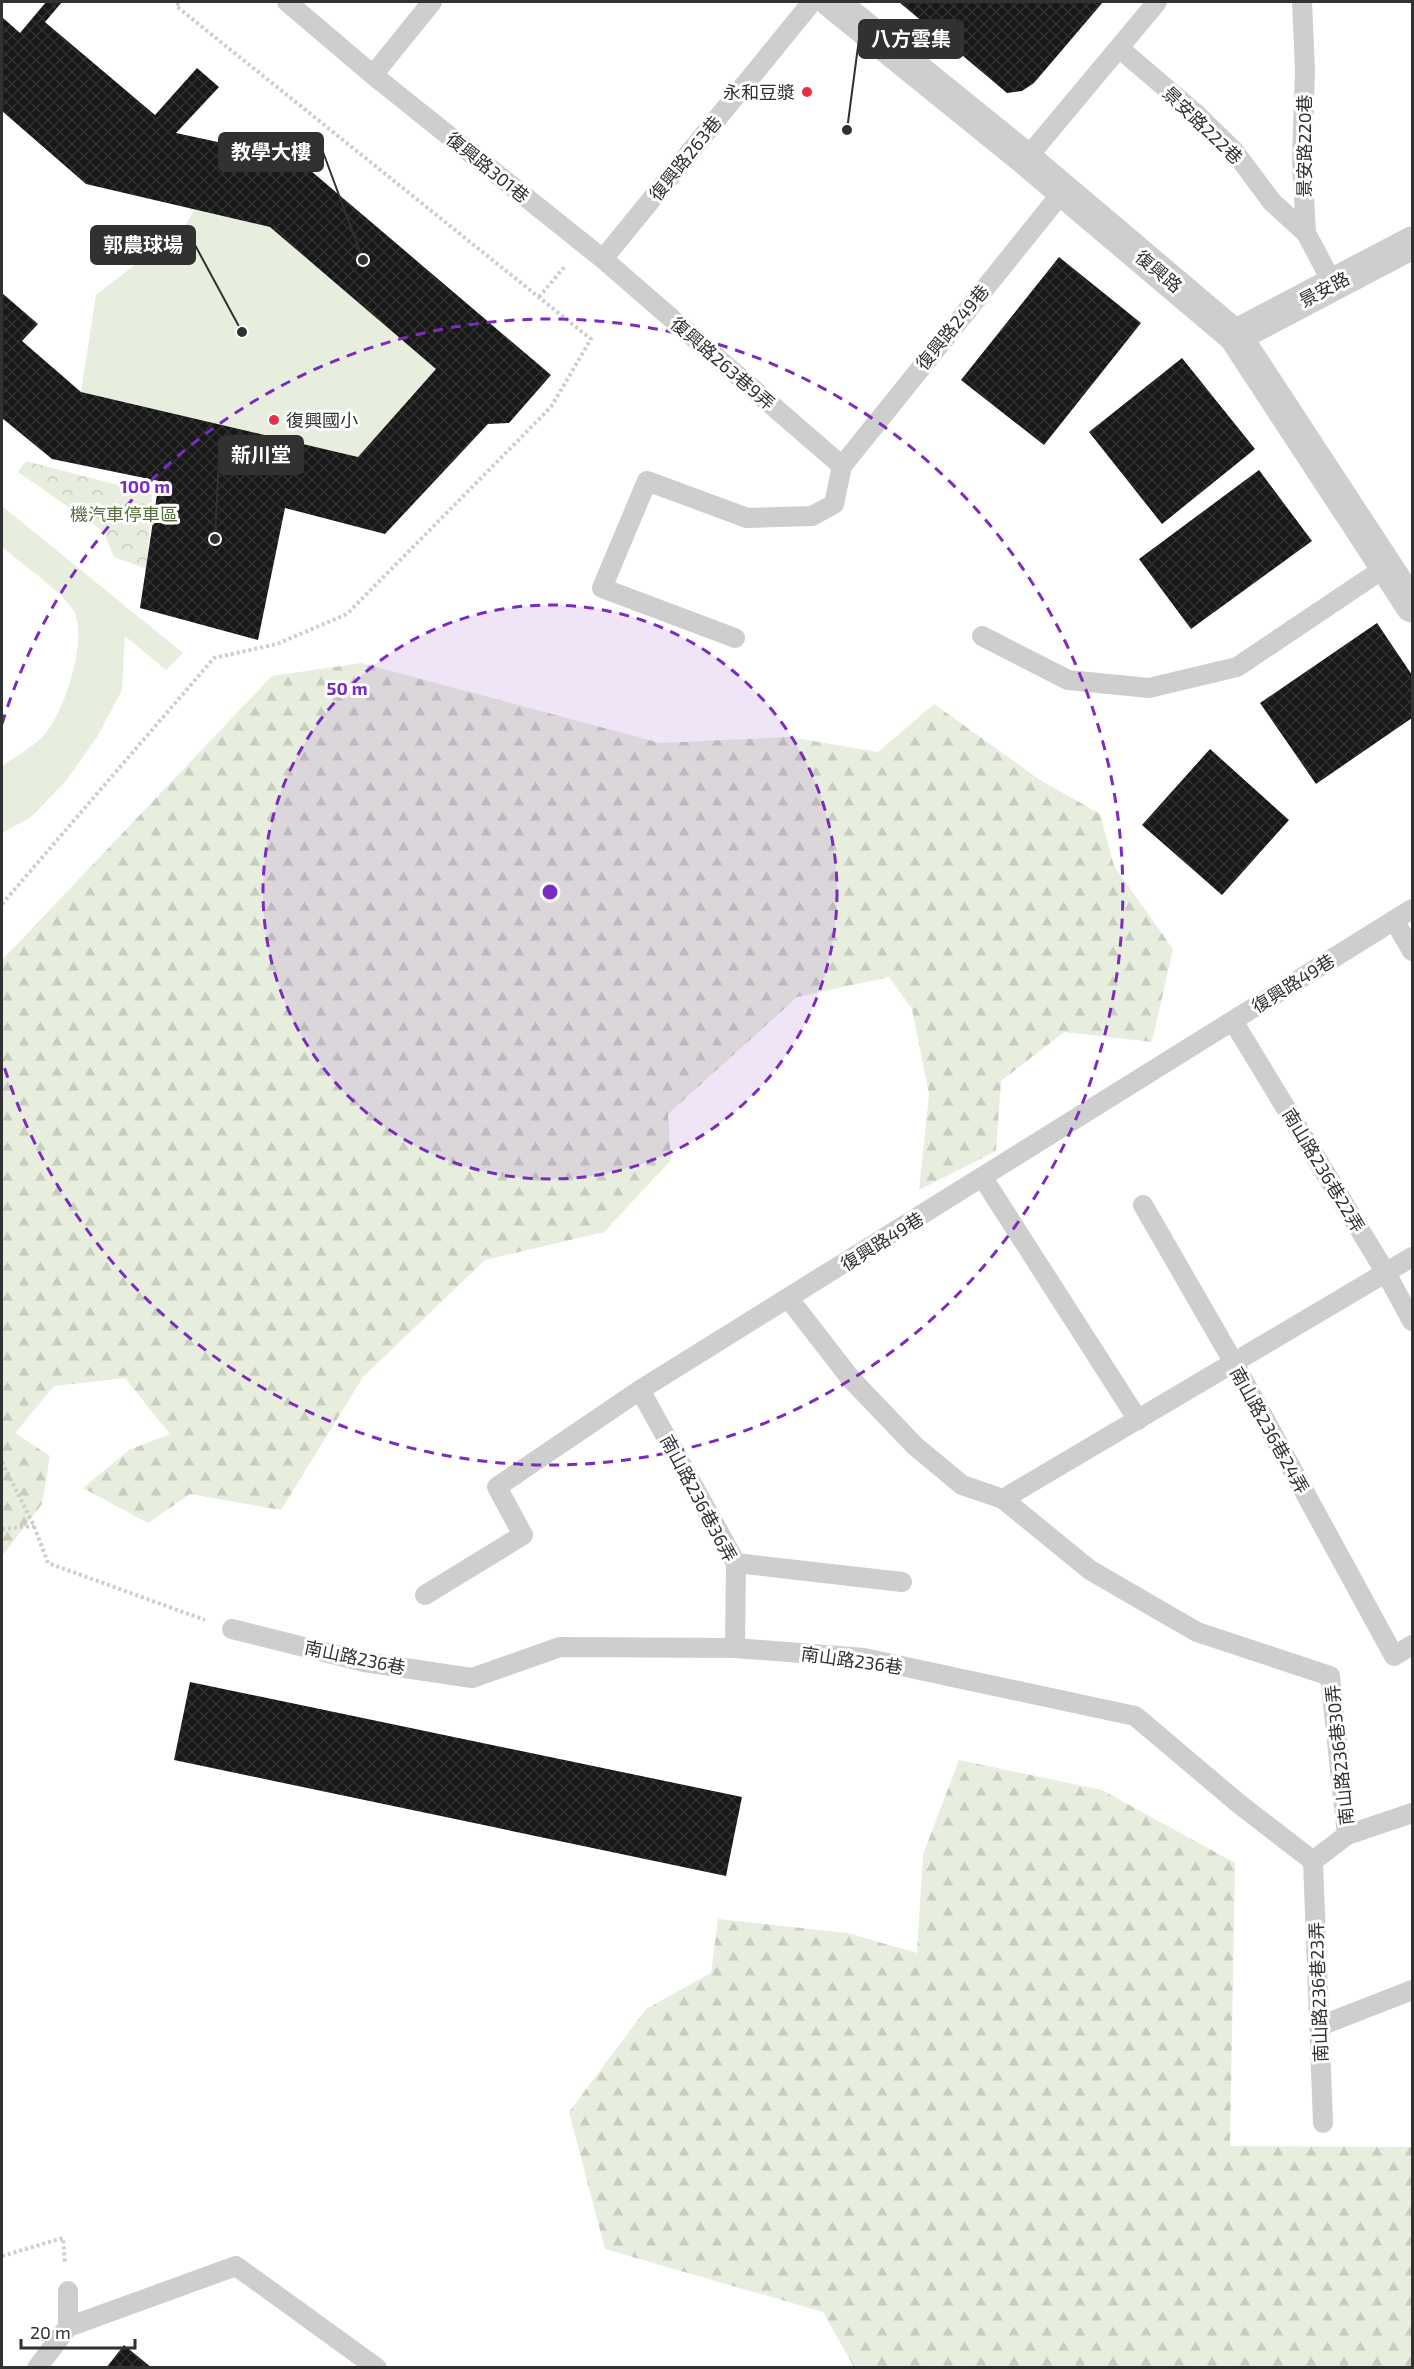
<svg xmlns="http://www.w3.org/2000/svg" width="1414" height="2369" font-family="'Exo 2','Noto Sans TC',sans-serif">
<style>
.forest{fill:url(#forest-firs)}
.park{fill:url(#park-crowns)}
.garden{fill:#e7eede}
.building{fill:url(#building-cross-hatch)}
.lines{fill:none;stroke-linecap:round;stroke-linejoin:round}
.path{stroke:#cecece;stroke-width:4;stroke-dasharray:3 3;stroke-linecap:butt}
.lane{stroke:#cecece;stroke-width:20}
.street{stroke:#cecece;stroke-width:33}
.ring{fill:none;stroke:#7b2cbf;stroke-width:3;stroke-dasharray:10 8}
.poi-dot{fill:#ec2e41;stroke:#fff;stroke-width:2}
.labels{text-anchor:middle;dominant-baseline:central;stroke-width:6;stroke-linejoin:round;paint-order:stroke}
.poi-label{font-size:18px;fill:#313131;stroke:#fff;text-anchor:end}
.street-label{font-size:18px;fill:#313131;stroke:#fff}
.park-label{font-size:18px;fill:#556f3c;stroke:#fff}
.centre{fill:#7b2cbf;stroke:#fff;stroke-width:3}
.ring-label{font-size:18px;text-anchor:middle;font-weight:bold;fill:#7b2cbf;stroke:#fff;stroke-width:6;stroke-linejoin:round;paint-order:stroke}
.leader{fill:none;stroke:#313131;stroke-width:2}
.callout-dot{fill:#313131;stroke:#fff;stroke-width:2}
.callout{fill:#313131;stroke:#313131;stroke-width:2}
.callout-label{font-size:20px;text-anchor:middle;font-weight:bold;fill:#fff}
</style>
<defs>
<pattern id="forest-firs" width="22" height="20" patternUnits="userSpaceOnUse" patternTransform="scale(1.5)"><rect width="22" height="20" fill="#e7eede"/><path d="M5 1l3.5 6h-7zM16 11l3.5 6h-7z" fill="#c7cdbf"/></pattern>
<pattern id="park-crowns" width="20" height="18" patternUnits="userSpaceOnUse" patternTransform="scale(1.5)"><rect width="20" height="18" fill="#e7eede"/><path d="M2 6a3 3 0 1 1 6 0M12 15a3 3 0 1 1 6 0" fill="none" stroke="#c7cdbf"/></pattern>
<pattern id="building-cross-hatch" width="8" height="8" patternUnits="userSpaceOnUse" patternTransform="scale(1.5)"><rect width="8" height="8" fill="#181818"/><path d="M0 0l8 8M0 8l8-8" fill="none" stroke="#313131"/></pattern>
</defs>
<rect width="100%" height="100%" fill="#fff"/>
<path class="forest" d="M361,663L660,743L789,737L878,752L934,704L1040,780L1100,814L1114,866L1173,949L1152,1042L1064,1032L1001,1081L996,1151L919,1190L929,1094L912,1009L889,977L797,997L668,1114L671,1160L604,1232L485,1260L363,1377L281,1510L190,1494L148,1523L83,1488L129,1450L170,1434L125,1378L54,1386L15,1433L50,1456L42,1504L2,1556V960L272,676Z
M959,1760L1102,1790L1235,1863L1230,2146L1412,2147V2367H854L823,2312L605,2249L569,2112L646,2009L711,1973L718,1919L847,1933L917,1953L923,1855Z"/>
<path class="park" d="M26,461L152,494L147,569L114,557L103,531L18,472Z"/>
<path class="garden" d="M195,209L270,227L436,369L358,457L81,392L96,295L185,226Z
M2,506L183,653L166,670L125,636L122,690L97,737L65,782L31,817L2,833V766C16,756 35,746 46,733C65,709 88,640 74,611C65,594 18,561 2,547Z"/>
<path class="building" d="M46,2H62L45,22L155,115L197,68L219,87L176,133L297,159L551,375L509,423L488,424L385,534L285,508L258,640L140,608L159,481L52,459L2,418V293L38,324L22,341L81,392L358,457L436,369L270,227L86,184L2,111V17L20,33Z
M899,2H1103L1034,83L1022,91L1007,93Z
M1059,257L1141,323L1044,445L961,380Z
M1182,358L1255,449L1162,524L1089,432Z
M1259,470L1312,541L1191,629L1139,559Z
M1377,623L1412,675V718L1316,784L1260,703Z
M1210,749L1289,820L1222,895L1142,825Z
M190,1682L742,1797L726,1876L174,1760Z
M124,2345L152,2368H106Z"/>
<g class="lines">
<path class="path" d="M539,297L566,265
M2,904L214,658L277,644L347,614L551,407L591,339L176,6L180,2
M2,1462L34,1526L48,1563L205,1620
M2,1529L34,1526
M2,2256L63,2238L65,2263"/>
<path class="lane" d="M287,2L373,75L603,259L842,466
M1302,2L1305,70L1302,161L1306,233L1333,284
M1119,48L1194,112L1234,151L1272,202L1306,233
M373,75L432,2
M1026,159L1157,2
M603,259L812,2
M982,636L1068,680L1149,688L1237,667L1386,567
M735,638L602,588L647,481L747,518L812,516L834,504L842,466L1064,190
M1394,920L1412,951
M1233,1021L1386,1273L1412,1321
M983,1178L1138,1420
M1143,1205L1234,1363L1394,1656L1412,1645
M789,1299L851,1379L915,1446L962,1485L1003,1499L1090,1570L1197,1632L1330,1676L1347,1835
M640,1390L736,1563L735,1648
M1003,1499L1412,1257
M736,1563L902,1582
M425,1595L523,1535L497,1487L640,1390L1412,909
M232,1629L364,1662L472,1678L560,1647L735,1648L864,1658L1135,1716L1238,1803L1313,1861L1347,1835L1412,1813
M1313,1861L1323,2123
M1320,2026L1412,1990
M68,2291V2327
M68,2327L236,2266L377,2368
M37,2368L68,2327"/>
<path class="street" d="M832,2L1026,159L1235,336L1412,606
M1235,336L1412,243"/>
</g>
<circle cx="550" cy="892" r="287" fill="#7b2cbf" fill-opacity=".12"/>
<g class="ring">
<circle cx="550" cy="892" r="287"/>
<path d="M2 724A573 573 0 1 1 2 1060"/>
</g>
<g class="poi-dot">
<circle cx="807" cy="92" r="6"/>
<circle cx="274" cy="420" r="6"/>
</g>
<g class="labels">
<g class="poi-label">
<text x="795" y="92">永和豆漿</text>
<text x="286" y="420" text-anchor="start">復興國小</text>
</g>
<g class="street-label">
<text transform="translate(1203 125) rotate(44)">景安路222巷</text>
<text transform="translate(1304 146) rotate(-90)">景安路220巷</text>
<text transform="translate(685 158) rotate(-51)">復興路263巷</text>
<text transform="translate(488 167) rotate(39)">復興路301巷</text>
<text transform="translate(1159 271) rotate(40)">復興路</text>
<text transform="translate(1324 289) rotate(-28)">景安路</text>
<text transform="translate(952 327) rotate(-51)">復興路249巷</text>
<text transform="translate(723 363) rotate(41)">復興路263巷9弄</text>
<text transform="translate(1293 983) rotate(-32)">復興路49巷</text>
<text transform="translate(1324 1170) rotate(59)">南山路236巷22弄</text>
<text transform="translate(882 1241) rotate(-32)">復興路49巷</text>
<text transform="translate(1270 1430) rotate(61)">南山路236巷24弄</text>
<text transform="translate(699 1498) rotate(62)">南山路236巷36弄</text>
<text transform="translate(355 1657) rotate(12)">南山路236巷</text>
<text transform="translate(852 1660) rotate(8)">南山路236巷</text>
<text transform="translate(1339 1755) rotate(-96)">南山路236巷30弄</text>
<text transform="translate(1318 1992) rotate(-92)">南山路236巷23弄</text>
</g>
<g class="park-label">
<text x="124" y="514">機汽車停車區</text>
</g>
</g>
<circle cx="550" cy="892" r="9" class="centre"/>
<g class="ring-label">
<text x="145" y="493">100 m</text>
<text x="347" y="695">50 m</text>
</g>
<path class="leader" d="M847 130L859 39M363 260L323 152M242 332L195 245M215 539L219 455"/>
<g class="callout-dot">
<circle cx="847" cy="130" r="6"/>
<circle cx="363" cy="260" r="6"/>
<circle cx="242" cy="332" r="6"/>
<circle cx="215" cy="539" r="6"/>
</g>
<g class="callout">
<rect x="859" y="20" width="104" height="38" rx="6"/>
<rect x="219" y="133" width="104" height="38" rx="6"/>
<rect x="91" y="226" width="104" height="38" rx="6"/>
<rect x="219" y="436" width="84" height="38" rx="6"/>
</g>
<g class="callout-label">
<text x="911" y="46">八方雲集</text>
<text x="271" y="159">教學大樓</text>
<text x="143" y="252">郭農球場</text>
<text x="261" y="462">新川堂</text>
</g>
<rect width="1414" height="2369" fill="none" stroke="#313131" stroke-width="6"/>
<path d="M21 2339v9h114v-9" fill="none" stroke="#313131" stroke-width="3"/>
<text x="30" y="2339" font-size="18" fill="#313131" stroke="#ffffff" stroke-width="4.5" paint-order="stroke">20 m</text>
</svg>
